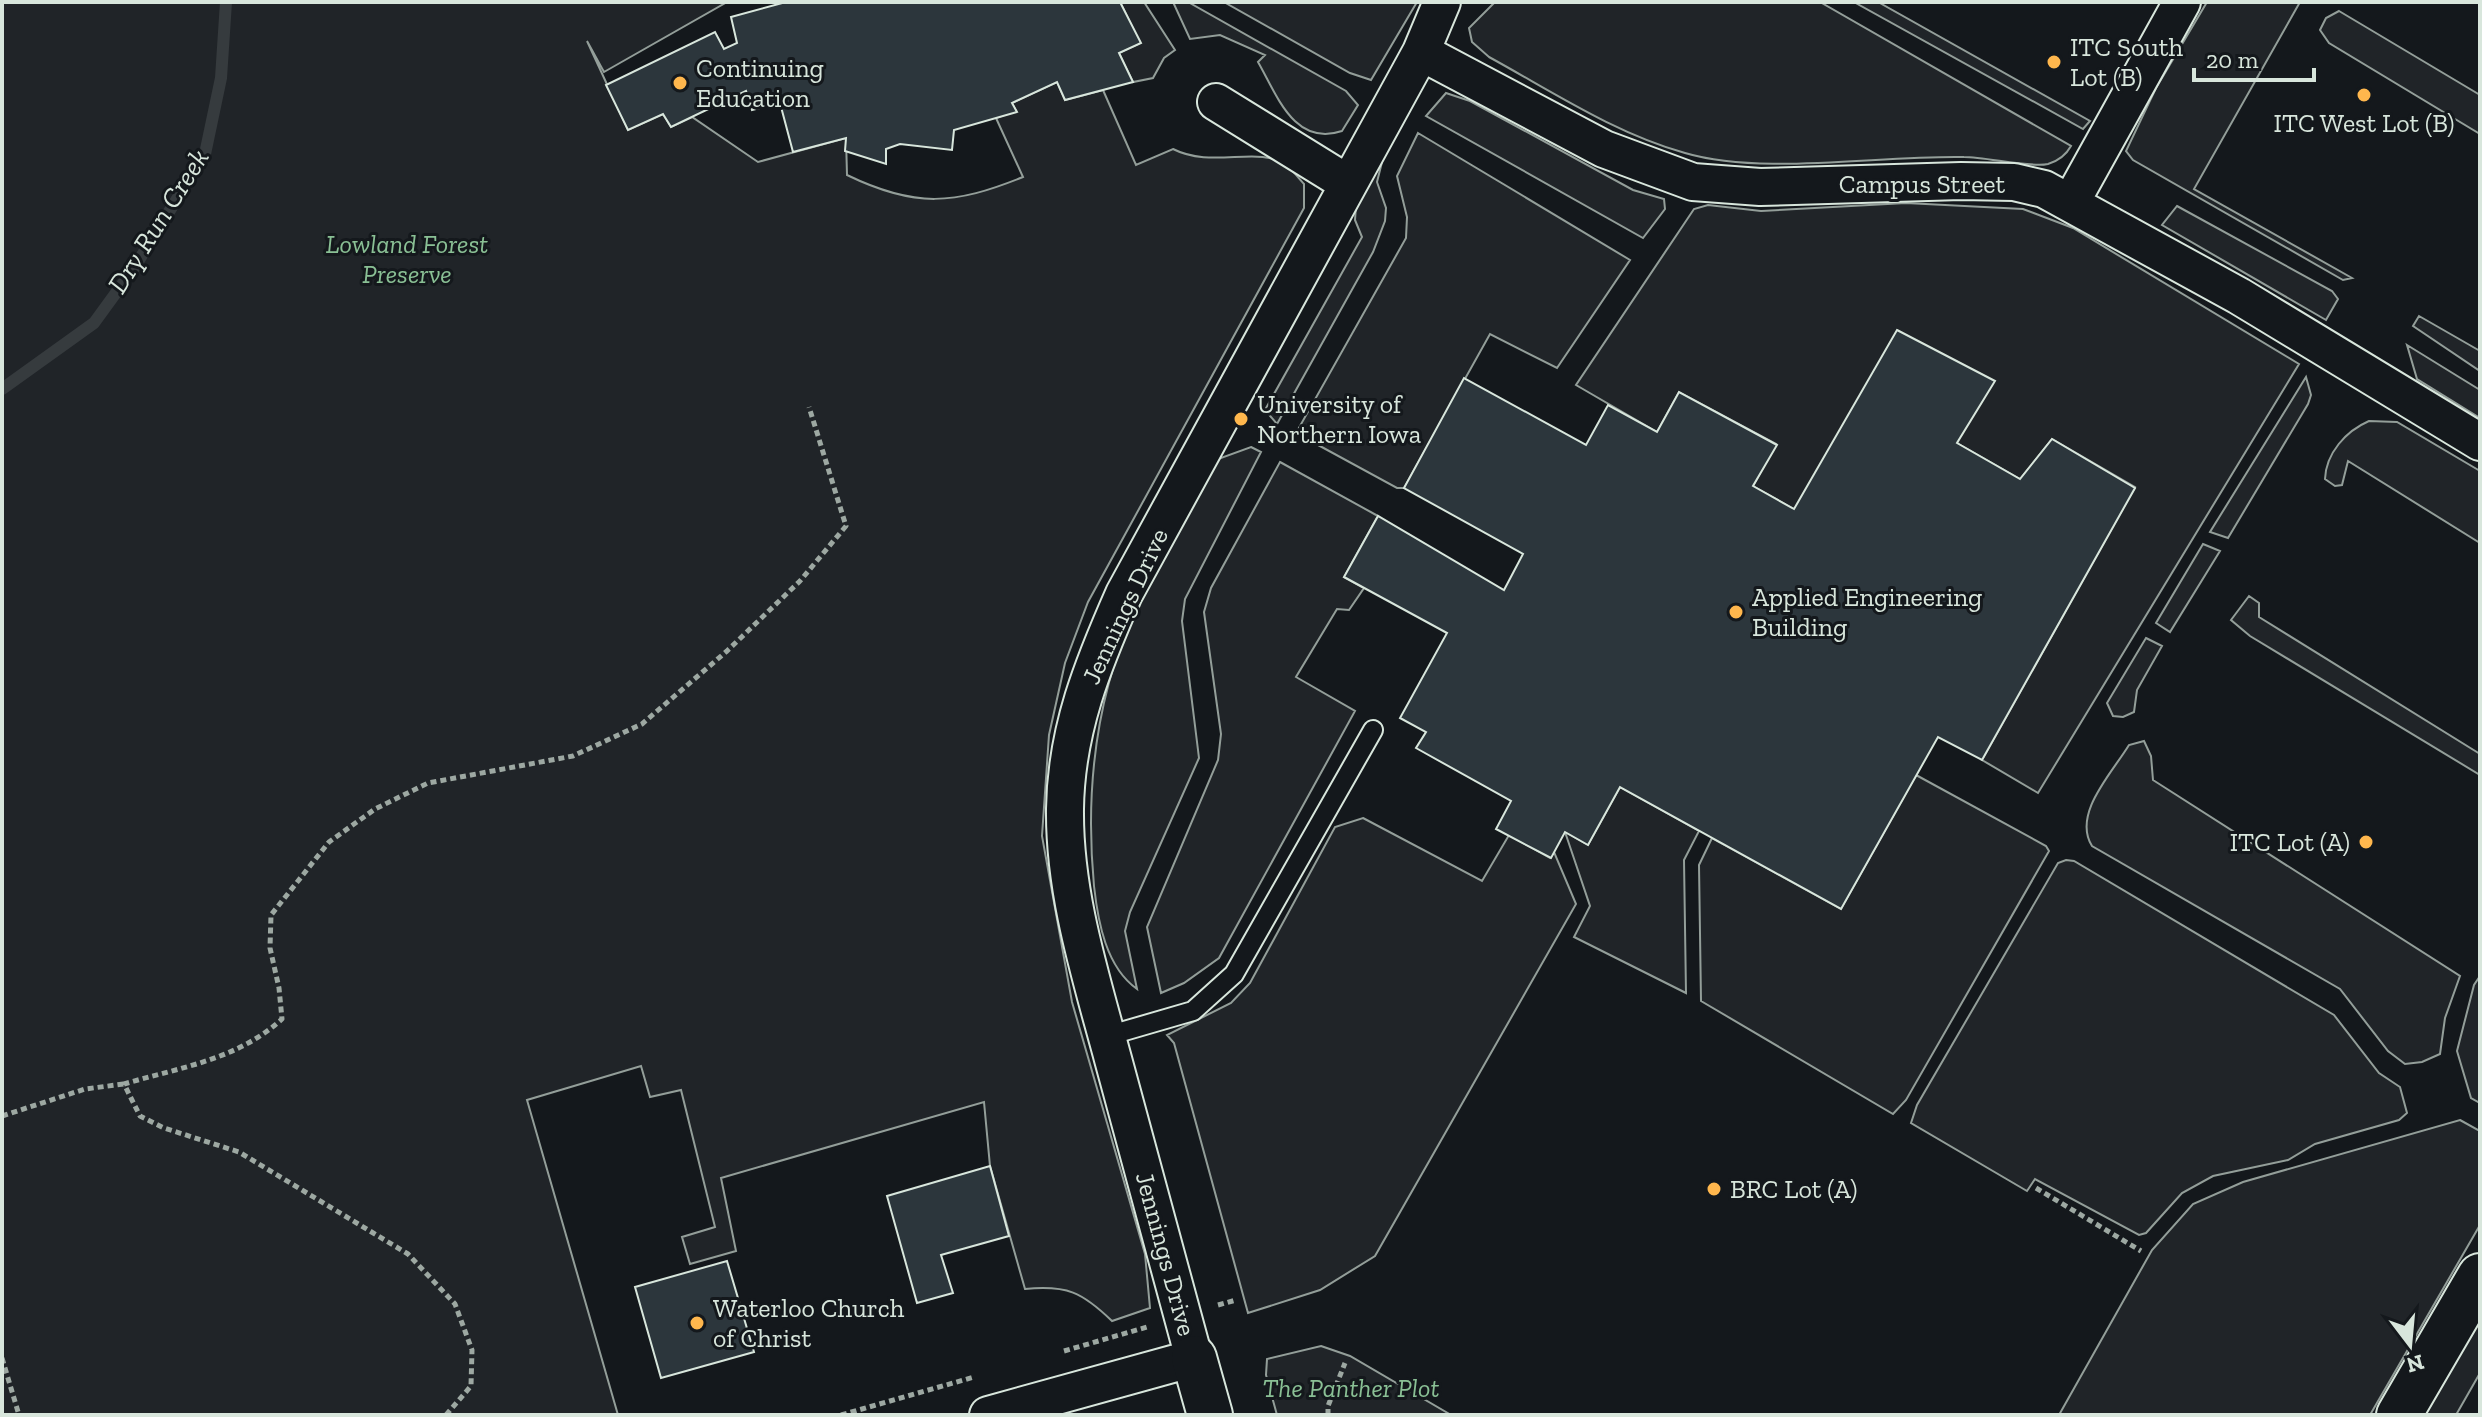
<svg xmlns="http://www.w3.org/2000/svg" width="2482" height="1417" font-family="'Zilla Slab',serif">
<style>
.green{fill:#202428;stroke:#939e99;stroke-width:2}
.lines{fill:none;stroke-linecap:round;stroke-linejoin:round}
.stream{stroke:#363b3e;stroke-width:12}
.building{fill:#2c363c;stroke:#d8e6dc;stroke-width:2}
.service-casing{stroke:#d8e6dc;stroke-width:22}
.minor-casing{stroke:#d8e6dc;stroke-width:40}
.tertiary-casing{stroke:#d8e6dc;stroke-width:48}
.primary-casing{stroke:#d8e6dc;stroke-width:48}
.path{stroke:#9da8a2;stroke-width:5;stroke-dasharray:6 4;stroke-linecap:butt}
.service{stroke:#14181c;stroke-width:18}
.minor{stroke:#14181c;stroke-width:36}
.tertiary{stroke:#14181c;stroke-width:44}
.primary{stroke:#14181c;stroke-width:44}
.poi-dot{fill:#ffb74d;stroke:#14181c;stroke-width:3}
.labels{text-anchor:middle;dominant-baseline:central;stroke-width:6;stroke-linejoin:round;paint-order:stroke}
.poi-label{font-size:26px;fill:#d8e6dc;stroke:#14181c;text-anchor:start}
.street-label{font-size:26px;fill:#d8e6dc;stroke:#14181c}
.park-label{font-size:26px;font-style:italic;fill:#8ac095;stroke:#14181c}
.water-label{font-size:28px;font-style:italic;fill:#d8e6dc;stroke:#14181c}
</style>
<rect width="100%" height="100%" fill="#14181c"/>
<path class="green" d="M2,2H727L604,72L587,41L628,130L663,114L671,127L692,117L758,162L846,138L847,175C915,208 954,205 1023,177L996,118L1016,111L1012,103L1057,82L1065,100L1103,90L1136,165L1173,149C1212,169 1259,145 1286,165C1293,170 1298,178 1304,184V208L1088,602L1065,663L1049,735L1042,836L1072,1002L1145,1254L1150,1308L1112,1321C1082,1292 1067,1285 1025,1289L990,1166L984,1102L721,1178L736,1251L690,1264L682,1237L715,1227L681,1090L650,1097L641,1066L527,1100L618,1415H2Z
M1120,2H1144L1175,50L1164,58L1153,78L1133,82L1119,53L1140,43Z
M1173,2H1188L1346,91L1358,105L1342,131C1294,147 1277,95 1258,62L1265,55L1220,35L1190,39Z
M1224,2H1417L1371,80L1350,73Z
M1495,2H1820L2071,146C2066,155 2058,161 2048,164C2031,168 1986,157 1964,157C1880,155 1763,176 1685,153C1614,133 1553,92 1489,57L1472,42L1469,28Z
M1854,2H1878L2090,121L2083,129Z
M2207,2H2300L2194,189L2352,278L2343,280L2133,160L2126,151L2156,88Z
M2339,11L2480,95V134L2329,43L2320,30L2326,18Z
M1446,93L1470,101L1633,190L1664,199L1665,209L1643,238L1426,116Z
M1418,133L1630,260L1557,368L1490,334L1404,488H1397L1296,433L1406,238L1407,217L1397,176Z
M1382,162L1377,182L1386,208L1385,221L1373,252L1277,424L1265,410L1362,237L1355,220L1356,206Z
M1906,203L2023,209L2073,228L2299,364L2038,793L1982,760L2135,487L2052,439L2020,479L1957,443L1794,509L1753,486L1776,444L1679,392L1657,432L1576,385L1694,209L1708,205L1761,211Z
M2177,206L2332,291L2338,299L2326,320L2162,225Z
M2419,316L2480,351V371L2413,326Z
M2407,345L2480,390V418L2417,379Z
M2306,377L2311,395L2308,404L2228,538L2210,532Z
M2369,421L2397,422L2480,471V543L2348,461L2342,485L2335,486L2325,479C2326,453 2346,431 2369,421Z
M1251,447L1261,452L1185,599L1182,621L1199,758L1130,912L1125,931L1137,989C1106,967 1098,922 1094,886C1085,791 1096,695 1136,607C1159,556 1192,509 1218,459Z
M1280,462L1378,516L1344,577L1364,588L1349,610L1337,609L1296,677L1355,711L1219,958L1184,983L1161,993L1147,927L1218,760L1221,734L1204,612L1211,588Z
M2203,544L2220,551L2170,632L2156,623Z
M2249,596L2259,603V617L2480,754V775L2250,636L2231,620Z
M2146,638L2162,646L2137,690L2134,712L2123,717L2113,716L2107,703Z
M2144,741L2151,756L2153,780L2460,976L2445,1018L2440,1054L2422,1062L2405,1064L2388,1051L2340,989L2092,846C2072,814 2112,773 2129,745Z
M1916,775L2046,846L2049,851L1906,1100L1893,1114L1701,1001L1699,865L1712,838L1841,909Z
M1620,787L1699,831L1684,860L1686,993L1574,937L1590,906L1565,832L1588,845Z
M1363,818L1482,881L1509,835L1550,858L1554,852L1576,904L1375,1256L1320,1290L1248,1313L1174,1043L1167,1035L1231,1003L1250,983L1335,827Z
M2066,860L2074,861L2334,1015L2379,1073L2400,1087L2407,1113L2399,1120L2315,1144L2288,1160L2213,1176L2182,1193L2146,1233L2139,1235L2035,1179L2027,1191L1911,1123L1917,1105L2058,863Z
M2480,976V1103L2471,1098L2457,1051L2474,985Z
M2460,1120L2480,1131V1225L2370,1415H2059L2152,1250L2193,1204L2243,1182Z
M2480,1320V1373L2456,1415H2425Z
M1321,1346L1350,1356L1451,1415H1277L1266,1375L1267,1359Z"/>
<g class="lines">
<path class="stream" d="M2,389L94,323L134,268L205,154L221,78L226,2"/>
</g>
<path class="building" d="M786,2H1120L1141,43L1119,53L1133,82L1065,100L1057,82L1012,103L1017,112L954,130L952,150L900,144L886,149V164L845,151L846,138L793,152L780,103L752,110L746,91L671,127L663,114L628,130L606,85L715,32L724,49L737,43L731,17Z
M1897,330L1995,381L1957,443L2020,479L2052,439L2135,488L1982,760L1938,737L1841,909L1620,787L1588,845L1565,832L1551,858L1496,829L1511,801L1416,748L1426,732L1400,718L1447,633L1344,577L1378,516L1504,590L1523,554L1404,488L1464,378L1586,445L1608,405L1657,432L1679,392L1777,445L1753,486L1794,509Z
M990,1166L1009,1236L941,1255L953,1293L917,1303L887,1196Z
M727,1261L754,1352L661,1378L635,1287Z"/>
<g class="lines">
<g class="service-casing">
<path id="service" d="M1107,1036L1193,1011L1234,974L1373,730"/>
</g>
<g class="minor-casing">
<path id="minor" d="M1421,52L1604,149L1693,182L1760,187L1961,181L2014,182L2044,189L2239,296L2480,442
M1216,102L1347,183
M2071,202L2182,2
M988,1415L1194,1358C1167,1258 1140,1158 1113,1059C1091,977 1064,894 1065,809C1066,730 1093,664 1124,594L1421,52L1442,2"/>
</g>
<g class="tertiary-casing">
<path id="tertiary" d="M1194,1358L1210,1415"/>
</g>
<g class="primary-casing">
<path id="primary" d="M2399,1415L2480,1276"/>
</g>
<path class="path" d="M2,1116L85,1089L124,1084
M2036,1188L2141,1251
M1218,1305L1236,1300
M1064,1351L1147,1327
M2,1358L19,1415
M446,1415L471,1386L472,1350L455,1304L408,1254L239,1152L164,1128L140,1116L124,1084C181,1067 237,1060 282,1019L279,988L270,948L271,915L329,842L375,809L428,783L573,756L642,724L727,651L800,581L846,526L809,407
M841,1415L974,1377
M1328,1415V1406L1345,1363"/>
<use href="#service" class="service"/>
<use href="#minor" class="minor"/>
<use href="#tertiary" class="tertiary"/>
<use href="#primary" class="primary"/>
</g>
<g class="poi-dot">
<circle cx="2054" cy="62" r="8"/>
<circle cx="680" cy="83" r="8"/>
<circle cx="2364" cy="95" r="8"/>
<circle cx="1241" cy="419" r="8"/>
<circle cx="1736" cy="612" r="8"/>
<circle cx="2366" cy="842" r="8"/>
<circle cx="1714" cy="1189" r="8"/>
<circle cx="697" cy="1323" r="8"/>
</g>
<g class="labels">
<g class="poi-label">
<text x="2070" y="47">ITC South<tspan x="2070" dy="30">Lot (B)</tspan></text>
<text x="696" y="68">Continuing<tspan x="696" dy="30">Education</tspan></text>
<text x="2364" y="123" text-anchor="middle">ITC West Lot (B)</text>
<text x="1257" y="404">University of<tspan x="1257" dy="30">Northern Iowa</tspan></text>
<text x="1752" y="597">Applied Engineering<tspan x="1752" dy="30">Building</tspan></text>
<text x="2350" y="842" text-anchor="end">ITC Lot (A)</text>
<text x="1730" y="1189">BRC Lot (A)</text>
<text x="713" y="1308">Waterloo Church<tspan x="713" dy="30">of Christ</tspan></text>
</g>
<g class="street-label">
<text x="1922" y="184">Campus Street</text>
<text transform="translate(1125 606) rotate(-65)">Jennings Drive</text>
<text transform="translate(1166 1254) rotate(75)">Jennings Drive</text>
</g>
<g class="park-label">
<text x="407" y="244">Lowland Forest<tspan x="407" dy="30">Preserve</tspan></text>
<text x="1351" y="1388">The Panther Plot</text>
</g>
<g class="water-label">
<text transform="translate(158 221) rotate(-58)">Dry Run Creek</text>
</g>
</g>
<rect width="2482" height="1417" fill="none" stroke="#d8e6dc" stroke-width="8"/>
<g transform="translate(2410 1345) rotate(164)" stroke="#14181c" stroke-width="6" paint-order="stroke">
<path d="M0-6L14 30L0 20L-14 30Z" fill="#d8e6dc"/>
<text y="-12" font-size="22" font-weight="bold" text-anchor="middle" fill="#d8e6dc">N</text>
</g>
<path d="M2194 68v12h120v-12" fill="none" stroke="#d8e6dc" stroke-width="4"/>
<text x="2206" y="68" font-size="24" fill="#d8e6dc" stroke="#14181c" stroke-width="6" paint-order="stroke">20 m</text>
</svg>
